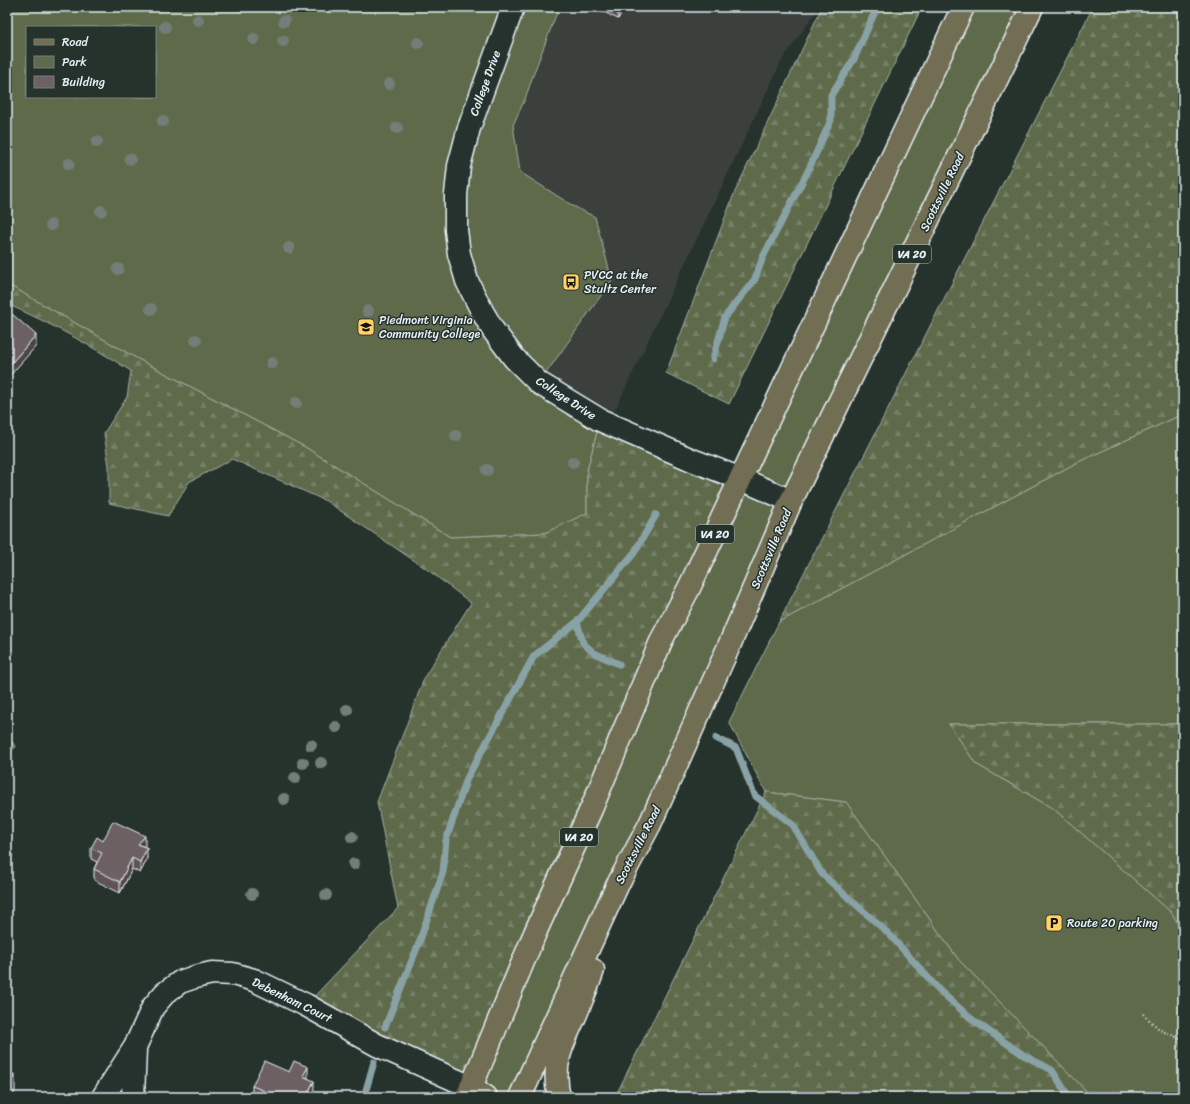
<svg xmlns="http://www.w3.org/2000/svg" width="1190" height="1104" font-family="Sriracha,sans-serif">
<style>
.built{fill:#3b413e;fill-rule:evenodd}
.green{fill:#5e6b4c;stroke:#a3aea2;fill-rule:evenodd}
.forest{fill:url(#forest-firs);stroke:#a3aea2}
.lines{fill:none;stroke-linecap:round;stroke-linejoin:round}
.stream{stroke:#89a2a6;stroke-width:7}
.minor-casing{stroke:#e8f1f8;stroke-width:25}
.major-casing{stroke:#e8f1f8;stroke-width:25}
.highway-casing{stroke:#e8f1f8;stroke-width:25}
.path{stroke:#e8f1f8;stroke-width:2.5;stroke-dasharray:1 3;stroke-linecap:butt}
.minor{stroke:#26332d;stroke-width:22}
.major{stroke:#726e52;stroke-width:22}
.highway{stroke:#726e52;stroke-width:22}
.tree{fill:#727e77}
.wall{fill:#5e5356;stroke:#e8f1f8}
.shaded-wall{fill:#4c4446;stroke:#e8f1f8}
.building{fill:#6d6164;stroke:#e8f1f8}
.labels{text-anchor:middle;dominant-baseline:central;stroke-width:3;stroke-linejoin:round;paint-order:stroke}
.shield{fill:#26332d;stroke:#aeb8bb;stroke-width:1}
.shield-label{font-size:11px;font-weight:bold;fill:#e8f1f8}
.street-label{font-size:12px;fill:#e8f1f8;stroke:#26332d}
.poi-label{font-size:12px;fill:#e8f1f8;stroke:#26332d;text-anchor:start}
</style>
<defs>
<pattern id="forest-firs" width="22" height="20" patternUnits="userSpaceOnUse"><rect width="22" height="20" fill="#5e6b4c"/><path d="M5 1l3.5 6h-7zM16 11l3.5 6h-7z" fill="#758167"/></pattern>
</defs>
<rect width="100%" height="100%" fill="#26332d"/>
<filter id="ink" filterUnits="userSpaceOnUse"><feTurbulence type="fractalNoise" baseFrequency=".025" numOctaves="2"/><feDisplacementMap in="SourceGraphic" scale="8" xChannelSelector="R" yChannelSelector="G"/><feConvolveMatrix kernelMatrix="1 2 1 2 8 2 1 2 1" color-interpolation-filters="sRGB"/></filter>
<g filter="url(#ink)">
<path class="built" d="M7,7H819L782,60L602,437L7,288ZM27,27H155V97H27Z"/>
<path class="green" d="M7,7H559L535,70L525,99L513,125L520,172L573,206L595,217L612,280L539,383L600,420L587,471V513L545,533L450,537L305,447L138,359L7,284ZM27,27H155V97H27Z
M963,7H1032L520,1097H467L535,933Z
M1183,414V724H949L976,764L1054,809L1172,913L1183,932V1097H1092L958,959L846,802L766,792L729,722L779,622L1076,463Z"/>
<path class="forest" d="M822,7H922L729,404L666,373L734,194Z
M1093,7H1183V414L1076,463L779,622Z
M7,284L138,359L305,447L450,537L545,533L587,513V471L600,420L741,479L471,1087L306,1005L398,908L377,802L425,676L471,603L428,570L326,501L232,459L189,482L168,516L109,503V466L104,433L127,397L131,371C92,346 50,323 7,304Z
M949,724H1183V932L1172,913L1054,809L976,764Z
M7,736L16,747L7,753Z
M766,792L846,802L958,959L1092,1097H615Z"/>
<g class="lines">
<path class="stream" d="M713,359L725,317L755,279L763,257L809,169L831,120V95L854,59L877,7
M577,622L583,643L594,653L619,664
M716,738L736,748L754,795L793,825L822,874L889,934L940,991L974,1021L1025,1056L1052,1070L1069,1097
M385,1027L419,943L443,872L446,840L467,778L534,656L577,622L634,553L656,515
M364,1097L374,1062"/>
<g class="minor-casing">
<path id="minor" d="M513,7L469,128L459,166L456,195V230L459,254L467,281L482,311L493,330L514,358L539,383L600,420L692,460L741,479L791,501
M103,1097L135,1047L153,1007L165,993L180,982L195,977L212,973L233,974L254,980L306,1005L377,1045L471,1087
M133,1097L135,1049"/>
</g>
<g class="major-casing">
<path id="major" d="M471,1087L486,1097"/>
</g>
<g class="highway-casing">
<path id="highway" d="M467,1097L535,933L592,807L662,639L689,588L963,7
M520,1097L617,886L650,824L729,646L791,501L1032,7
M559,1097C551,1064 563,1043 576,1014C582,999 588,985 593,970"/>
</g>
<path class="path" d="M1143,1014L1160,1030L1183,1040"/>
<use href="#minor" class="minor"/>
<use href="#major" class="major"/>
<use href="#highway" class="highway"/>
</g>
<g class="tree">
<circle cx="198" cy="20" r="6"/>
<circle cx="284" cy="21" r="6"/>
<circle cx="165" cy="27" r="6"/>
<circle cx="254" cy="39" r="6"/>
<circle cx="283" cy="41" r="6"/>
<circle cx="418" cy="43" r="6"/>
<circle cx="389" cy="84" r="6"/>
<circle cx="163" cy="121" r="6"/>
<circle cx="397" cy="128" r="6"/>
<circle cx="97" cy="142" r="6"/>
<circle cx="130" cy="159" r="6"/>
<circle cx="69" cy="164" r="6"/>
<circle cx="101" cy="211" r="6"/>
<circle cx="51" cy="225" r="6"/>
<circle cx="289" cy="248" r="6"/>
<circle cx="118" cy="269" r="6"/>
<circle cx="151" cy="309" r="6"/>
<circle cx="368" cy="311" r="6"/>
<circle cx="196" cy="340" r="6"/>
<circle cx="272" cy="363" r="6"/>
<circle cx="296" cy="403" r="6"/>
<circle cx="456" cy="436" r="6"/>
<circle cx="573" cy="462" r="6"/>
<circle cx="487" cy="470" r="6"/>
<circle cx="347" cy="710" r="6"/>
<circle cx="336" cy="727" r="6"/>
<circle cx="311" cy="745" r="6"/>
<circle cx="303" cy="763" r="6"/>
<circle cx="321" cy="763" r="6"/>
<circle cx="295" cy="778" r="6"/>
<circle cx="284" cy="799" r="6"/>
<circle cx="352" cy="837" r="6"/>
<circle cx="354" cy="864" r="6"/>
<circle cx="252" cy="894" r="6"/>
<circle cx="326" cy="895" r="6"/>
</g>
<path class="wall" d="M594,7H624L618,19Z
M145,847L147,859L140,873L132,869L120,893L94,880V869L97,862L91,859V848Z
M308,1078L314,1092L311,1097H252V1086Z"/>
<path class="shaded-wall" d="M618,7H624L618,19Z
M36,335V346L7,379V368Z
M145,836V847L138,844Z
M147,848V859L140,873V862Z
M132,858V869L120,893V882Z
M308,1067V1078L303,1076Z
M15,1075V1091L12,1097H7V1088Z
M314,1081V1092L311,1097H306Z"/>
<path class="building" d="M12,314L36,335L7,368V319Z
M113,821L145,836L138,844L147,848L140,862L132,858L120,882L94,869L102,853L91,848L97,837L103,841Z
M264,1061L289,1072L294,1061L308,1067L303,1076L314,1081L306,1097H262L265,1091L252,1086Z
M7,1070L15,1075L7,1088Z"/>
</g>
<defs>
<g id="bus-square" transform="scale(0.9)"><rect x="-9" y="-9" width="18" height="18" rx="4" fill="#ffd166" stroke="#26332d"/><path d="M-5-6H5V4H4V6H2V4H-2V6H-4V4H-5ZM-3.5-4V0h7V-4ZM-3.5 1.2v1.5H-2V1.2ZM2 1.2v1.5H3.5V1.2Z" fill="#111"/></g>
<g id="university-square" transform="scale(0.9)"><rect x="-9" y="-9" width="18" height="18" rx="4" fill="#ffd166" stroke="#26332d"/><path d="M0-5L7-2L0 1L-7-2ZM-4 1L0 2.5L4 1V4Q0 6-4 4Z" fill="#111"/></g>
<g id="parking-square" transform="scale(0.9)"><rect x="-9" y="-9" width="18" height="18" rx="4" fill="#ffd166" stroke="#26332d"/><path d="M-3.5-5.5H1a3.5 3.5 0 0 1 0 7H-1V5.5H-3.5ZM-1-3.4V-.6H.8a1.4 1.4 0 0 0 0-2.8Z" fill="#111"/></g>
</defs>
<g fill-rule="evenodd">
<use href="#bus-square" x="571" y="282"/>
<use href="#university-square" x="366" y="327"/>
<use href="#parking-square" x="1054" y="923"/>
</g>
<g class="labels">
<g class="shield">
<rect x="893" y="245" width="38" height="18" rx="3"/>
<rect x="696" y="525" width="38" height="18" rx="3"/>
<rect x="560" y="828" width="38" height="18" rx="3"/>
</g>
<g class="shield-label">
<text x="912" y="254">VA 20</text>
<text x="715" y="534">VA 20</text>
<text x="579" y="837">VA 20</text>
</g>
<g class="street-label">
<text transform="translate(485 83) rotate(-70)">College Drive</text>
<text transform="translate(942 192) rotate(-64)">Scottsville Road</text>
<text transform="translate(566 398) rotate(33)">College Drive</text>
<text transform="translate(771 549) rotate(-67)">Scottsville Road</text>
<text transform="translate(638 845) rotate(-63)">Scottsville Road</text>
<text transform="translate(292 1000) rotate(26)">Debenham Court</text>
</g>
<g class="poi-label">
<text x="584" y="275">PVCC at the<tspan x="584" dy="14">Stultz Center</tspan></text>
<text x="379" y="320">Piedmont Virginia<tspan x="379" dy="14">Community College</tspan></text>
<text x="1067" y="923">Route 20 parking</text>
</g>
</g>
<rect width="1190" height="1104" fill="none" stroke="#26332d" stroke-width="24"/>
<rect x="12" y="12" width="1166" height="1080" fill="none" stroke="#e8f1f8" stroke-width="1.5" filter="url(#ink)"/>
<rect x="26" y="26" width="130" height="72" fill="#26332d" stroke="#747f7e"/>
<rect x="34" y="39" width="20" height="6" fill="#726e52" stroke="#747f7e"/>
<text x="62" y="46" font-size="12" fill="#e8f1f8">Road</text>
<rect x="34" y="56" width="20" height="12" fill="#5e6b4c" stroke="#747f7e"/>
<text x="62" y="66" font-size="12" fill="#e8f1f8">Park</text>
<rect x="34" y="76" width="20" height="12" fill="#6d6164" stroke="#747f7e"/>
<text x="62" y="86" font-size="12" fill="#e8f1f8">Building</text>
</svg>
